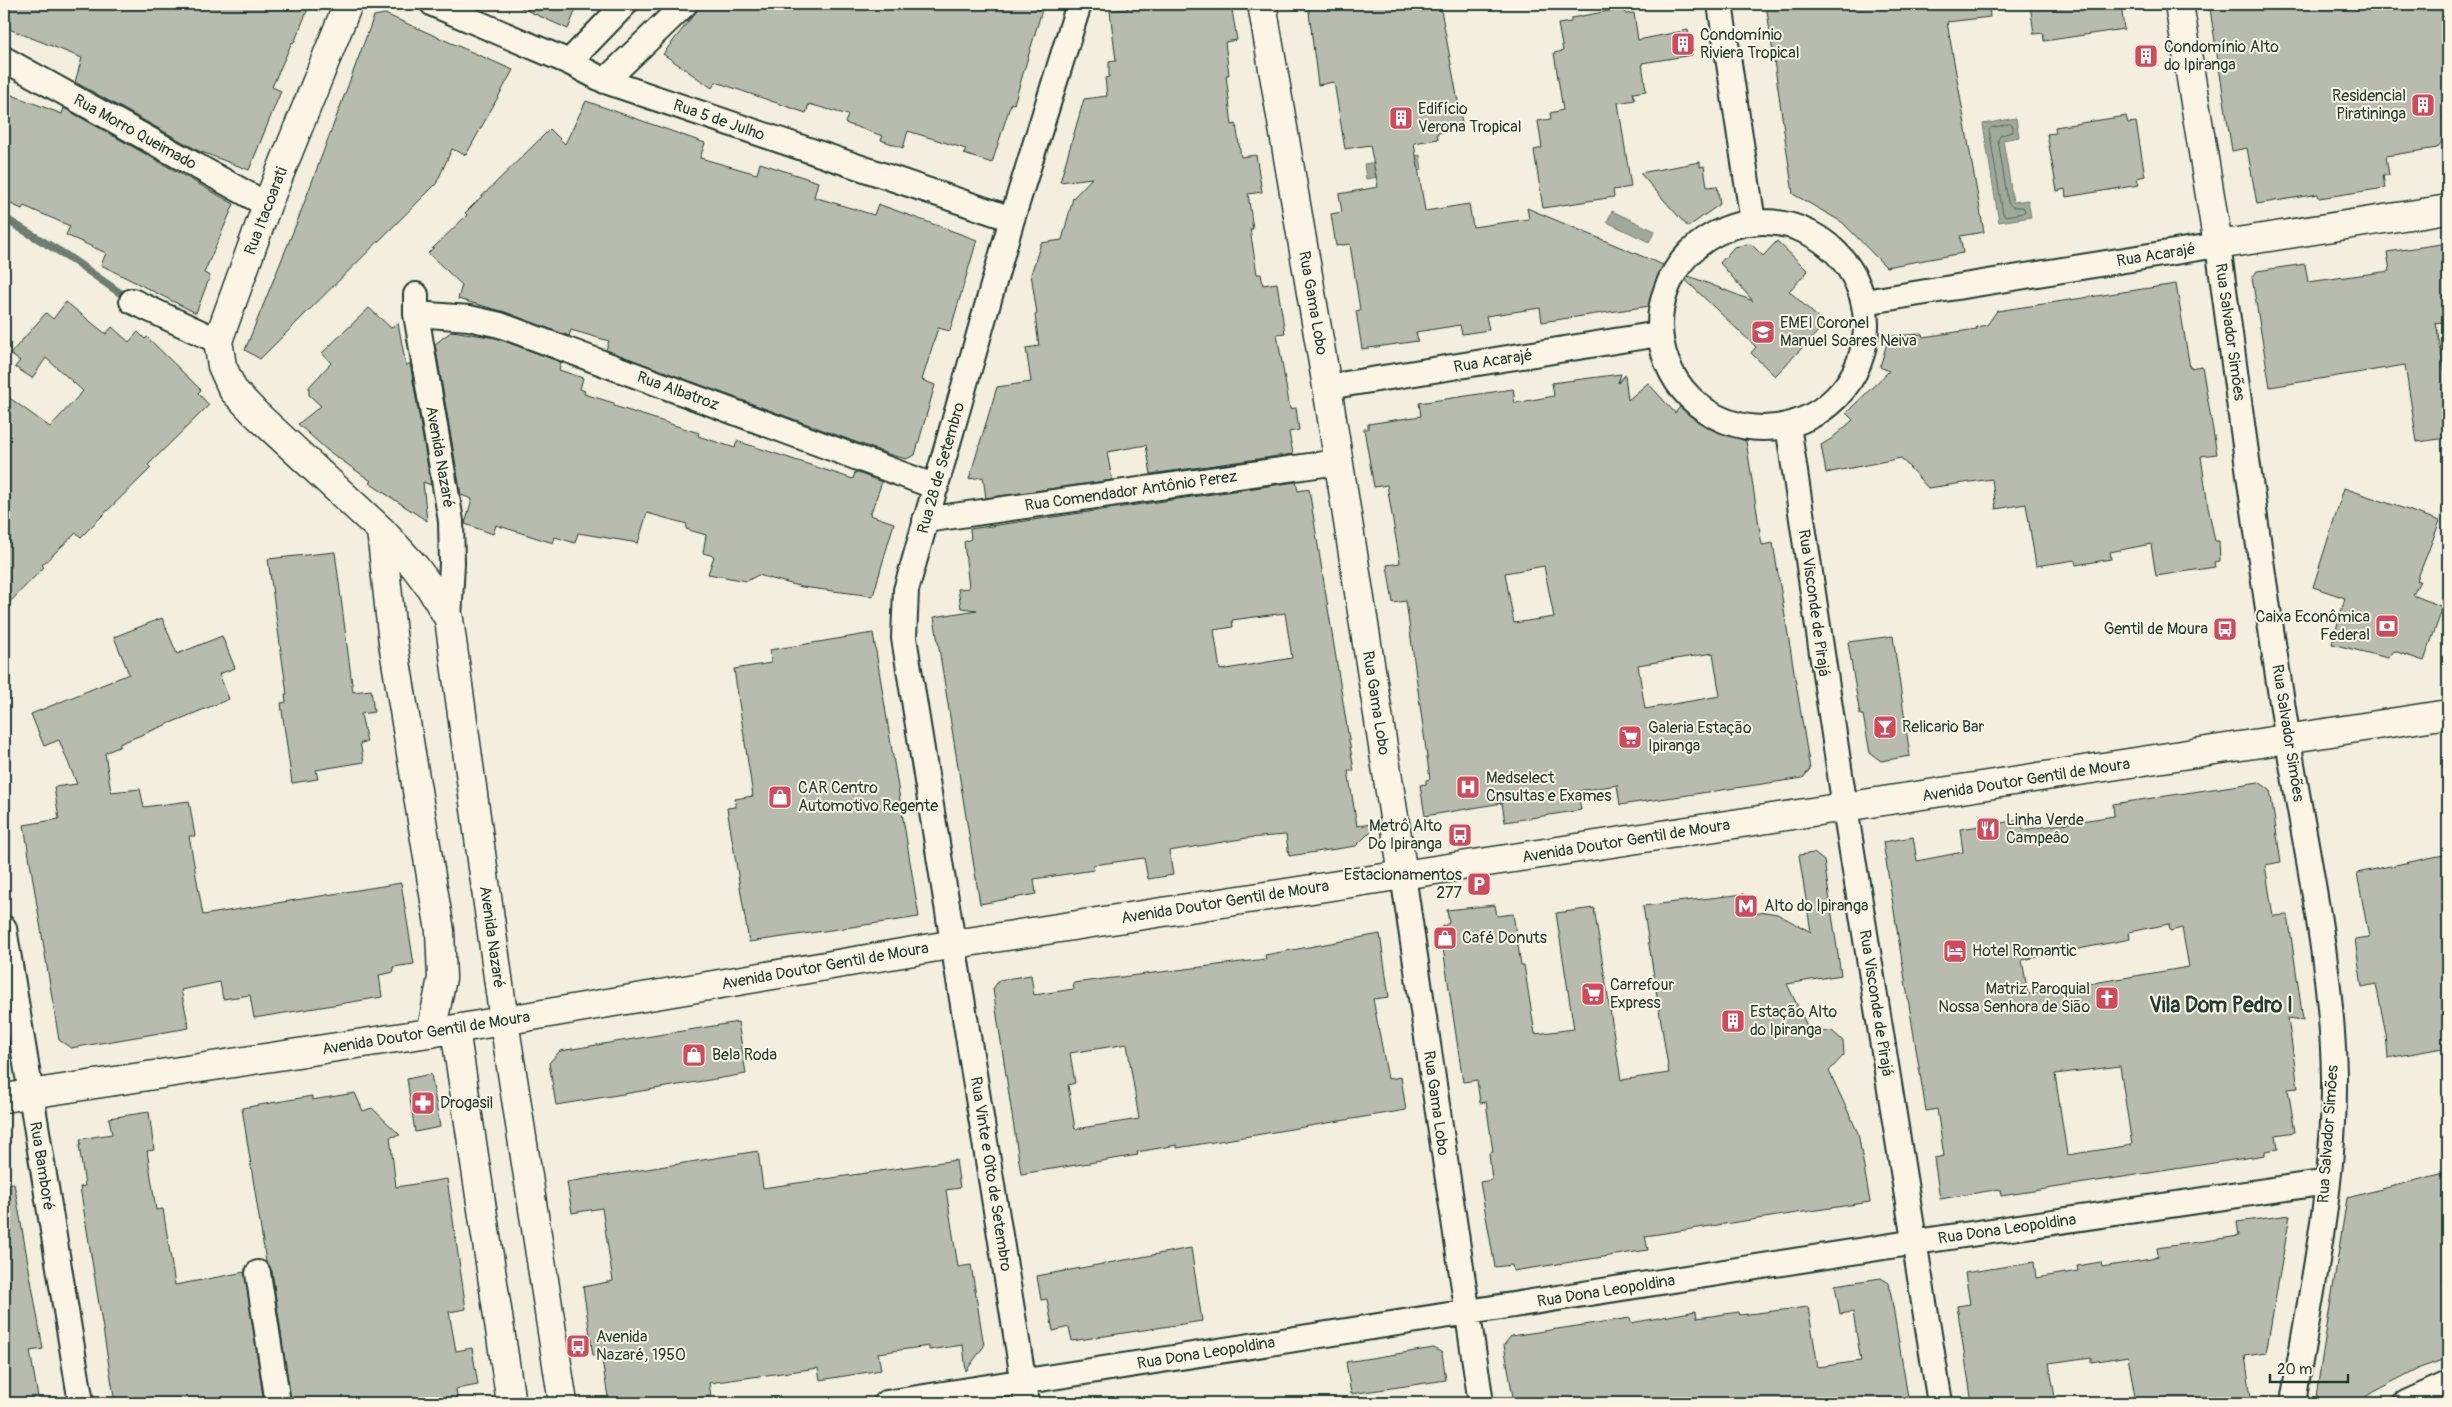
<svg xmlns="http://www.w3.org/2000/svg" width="2452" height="1407" font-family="Pangolin,sans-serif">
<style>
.water{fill:#a0a89b;stroke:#6c7d72}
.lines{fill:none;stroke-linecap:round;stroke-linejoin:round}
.shore{stroke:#53685d;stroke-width:1}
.stream{stroke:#6c7d72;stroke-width:8}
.building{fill:#b8bcae;stroke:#1f3d34;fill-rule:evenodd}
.street-casing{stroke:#1f3d34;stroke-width:28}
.secondary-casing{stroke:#1f3d34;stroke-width:31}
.street{stroke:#fcf5e5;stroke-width:24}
.secondary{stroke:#fcf5e5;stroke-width:28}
.labels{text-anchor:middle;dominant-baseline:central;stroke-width:4;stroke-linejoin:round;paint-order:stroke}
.poi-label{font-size:16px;fill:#1f3d34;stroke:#fcf5e5;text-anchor:start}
.street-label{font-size:16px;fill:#1f3d34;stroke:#fcf5e5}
.district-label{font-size:21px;font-weight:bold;fill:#1f3d34;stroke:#fcf5e5}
</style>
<rect width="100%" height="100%" fill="#f3eede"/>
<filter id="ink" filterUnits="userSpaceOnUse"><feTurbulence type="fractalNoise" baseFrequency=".02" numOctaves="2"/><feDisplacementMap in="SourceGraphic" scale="10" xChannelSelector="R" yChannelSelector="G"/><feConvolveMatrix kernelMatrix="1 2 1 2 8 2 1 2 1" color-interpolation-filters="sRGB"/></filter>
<g filter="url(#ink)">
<path class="water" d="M2016,118L2019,137L2003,140L2013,202L2028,200L2031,217L1999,222L1983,124Z
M1420,155L1422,170L1366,179L1364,164Z
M1612,211L1655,231L1649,242L1607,222Z"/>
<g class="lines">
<path class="shore" d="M2010,124L2013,126V132L2001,135L1998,140L2008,202L2012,207H2023L2025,211L2023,213L2005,216L2003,214L1989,130L1991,128Z"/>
<path class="stream" d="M4,218L67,256L123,295"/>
</g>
<path class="building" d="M4,4H310L294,43L292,42L272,87L281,91L249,170L199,151L75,82L82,58L4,27Z
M513,4H578L568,29Z
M702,4H1026L1042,10L1014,104L1011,103L992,163L964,154L966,149L908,131L903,148L881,140L883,136L845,123L848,115L809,104L806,113L716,82L712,88L663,54Z
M1127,4H1231L1237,40L1225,42L1229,75H1226L1232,125L1236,124L1241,157L1256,155L1262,192L1248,194L1253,229H1250L1257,274H1261L1263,285L1277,283L1285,333L1277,334L1290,409L1296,408L1299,430L1289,432L1293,454L1151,474L1146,445L1107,452L1112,480L986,498L983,477L969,479L997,387L1031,382L1026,348L1039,346L1035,315L1037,314L1031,274L1041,243L1062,240L1073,198L1092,178L1060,182L1084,99L1107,96L1105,78L1109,77V62L1116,61L1110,11L1128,9Z
M1308,4H1440L1463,129L1437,133L1438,139L1414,143L1425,211L1469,204L1473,227L1529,219L1527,208L1663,265V274L1650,306L1542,322L1540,308L1486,316L1489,330L1462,334L1460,325L1416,332L1418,341L1362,349L1356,311L1360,310L1350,244L1336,246L1331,214L1342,212L1339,194L1378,187L1370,145L1345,149L1334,82L1318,85Z
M1766,4H1989L1990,17L1947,22L1984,232L1960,236L1963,253L1886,267L1842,222L1793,194Z
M2030,4H2121L2124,29L2044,41L2043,33L2034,34Z
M2236,4H2448V116H2443L2446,136L2437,148L2386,156L2389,175H2383L2385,188L2319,198L2318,194L2257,204L2247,148L2232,151L2210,9Z
M1625,8L1626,14L1634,13L1638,40L1688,30L1692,55L1642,63L1646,91L1633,93L1635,100L1618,103L1631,187L1613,190L1614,197L1543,208L1534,150L1542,148L1538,121L1551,119L1550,113L1563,110L1554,53L1563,51L1558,24L1571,22V18Z
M385,14L513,70L466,155L452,149L436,184L260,359L245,350L297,222L374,16Z
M4,92L62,114L64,108L234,204L204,273L210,276L196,313L101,265L106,253L66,235L70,226L24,206L22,209L4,201Z
M586,101L705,143L700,158L757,174L760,163L818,182L814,197L874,215L878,204L977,240L950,331L938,328L922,380L935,385L915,455L906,459L891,455L606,350L609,341L571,330L569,336L505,312L458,299L462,285L428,253L467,215L465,213L550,129L565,144Z
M2126,116L2128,123L2136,122L2145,176L2137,178L2139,185L2066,197L2065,189L2057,191L2047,134L2056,133L2055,127Z
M1700,162V167L1704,166L1707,187L1717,186L1720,204L1688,227L1640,173Z
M1777,241L1808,271L1789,291L1825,324L1775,376L1751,353L1756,347L1676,271L1753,301L1720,263L1734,247L1751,244L1763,256Z
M2448,243V321L2436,323L2445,372H2448V438L2417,442L2405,365L2270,387L2252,278L2257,271L2305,264L2308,282L2390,271L2387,252Z
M2176,284L2190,368L2202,366L2217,454L2201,456L2208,507L2215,541H2219L2220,561L2214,562L2215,567L2156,576L2151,544L2110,552L2111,559L2076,565L2075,560L2036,566L2026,504L1996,509L1992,479L1928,488L1901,458L1826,473L1821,445L1831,439L1853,420L1846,413L1889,371L1880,367L1889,336L1922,334L1923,337L1977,329L1976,327L1987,325L1997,311Z
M66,302L106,334L112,327L129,342L138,332L145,339L147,337L201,390L198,393L209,405L148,465L151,468L104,514L81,537L76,533L42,565L44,567L4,608V394L50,427L83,391L46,358L32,378L15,367L20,361L10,354L46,313L53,319Z
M369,308L391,328L398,323L406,366L410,363L431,485L423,482L427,521L369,483L371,481L327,450L298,424L321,406L309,395V387L331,363L322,353Z
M452,331L496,338L561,362L559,370L583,378L580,389L585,391L584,394L614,403V406L699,433L698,436L735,448L737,441L853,479L855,472L882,482L870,515L894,523L873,596L802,587L758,575L747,581L708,574L714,556L703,553L706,535L686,529L687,524L647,513L638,543L578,533L575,543L555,537L553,543L496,525L493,534L465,524L472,499L461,495L435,344Z
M1621,374L1618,383L1625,375L1628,400L1648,383L1675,413L1684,402L1718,425L1715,430L1746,441L1762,545L1773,543L1810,769L1803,778L1620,805L1617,785L1578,791L1581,810L1505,822L1502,803L1425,816L1420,785L1426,784V780L1430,779L1406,601L1393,603L1387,565L1400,563L1387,485L1374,487L1364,429H1368V424L1421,416L1419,403L1513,389L1515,403L1554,396L1552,383ZM1544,566L1554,617L1514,623L1505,573ZM1713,653L1720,696L1645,709L1638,665Z
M1296,482L1298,491L1309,489L1354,771H1348L1357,826L1379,823L1356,846L1289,856L1286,835L1247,838L1169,851L1173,875L1148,879L1144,858L1093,865L1094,870L1034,879L1036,894L980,904L934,617L977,610L961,608L958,589L969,588L964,542L971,539L970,529ZM1285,613L1292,658L1220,670L1214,630L1233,627L1232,620Z
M2344,488L2440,521L2417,580L2420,581L2413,595L2443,607L2424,661L2394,651L2388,658L2332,644L2345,598L2313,587Z
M335,552L353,692L371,690L374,712L361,714L367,742L360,743L364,762L316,770L318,779L292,783L281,703L286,702L285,694H287L268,559Z
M162,618L177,654L222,636L235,668L219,674L229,699L119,744L121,746L105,753L111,792L140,789L144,807L189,801L195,836H189L203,915L401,883L414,964L393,967L394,972L379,975L382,997L254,1018L250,995L223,999L220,982L181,990L189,1028L71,1048L59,1040L24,825L59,819L54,787L77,784L59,740L44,746L31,714L129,674L114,637Z
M873,633L919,917L749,942L727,808L736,807L735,799L753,796L734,669L771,663L770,650Z
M1893,636L1910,756L1881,761L1870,753L1863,715H1860L1848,642Z
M2259,782L2270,790L2281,862L2265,865L2273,916L2288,915L2303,1020L2288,1018L2298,1088L2288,1089L2295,1132L2276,1135L2278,1149L2265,1151V1155L2001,1196L2000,1189L1940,1199L1934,1158L1944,1156L1937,1109L1926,1111L1883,842L1913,837L1917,861L1963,852L1960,829L2021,820L2023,830L2114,816L2113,804ZM2169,924L2170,931L2182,928L2189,967L2028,994L2022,960L2130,939L2129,932ZM2120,1066L2132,1145L2067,1155L2055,1074Z
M1814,853L1824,861L1841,975L1787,984L1810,1032L1832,1031L1843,1041L1844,1055L1829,1071L1858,1133L1870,1202L1645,1236L1648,1250L1513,1271L1512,1265L1495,1267L1480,1182L1492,1180L1489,1153L1493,1152L1486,1102L1480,1103L1477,1080L1463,1082L1440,928L1449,923L1447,910L1495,905L1497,916L1513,914L1521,965H1524L1535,1034L1574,1029L1556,913L1594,908L1621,1080L1669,1073L1643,906L1744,894L1754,914L1765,912L1777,914L1811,932L1799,855Z
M2448,854V1047L2388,1058L2386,1034L2376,984L2362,987L2355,939L2369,937L2357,873Z
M1380,934L1389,997L1373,999L1388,1079L1401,1077L1406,1110L1177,1148V1145L1137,1152L1138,1155L1021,1174L993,989L999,980L1031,975L1034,995L1074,989L1073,983L1266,959L1265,955ZM1127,1044L1139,1119L1075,1129L1068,1085L1075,1083L1070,1053Z
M738,1022L746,1074L556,1105L549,1063L560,1051Z
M431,1074L440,1127L415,1132L407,1079Z
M355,1093L363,1111L372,1108L400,1135L390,1137L396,1187L447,1179L466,1309L449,1312L456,1351L472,1348L478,1385L456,1389L458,1403H291L272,1271L266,1262L242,1108L312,1096V1100Z
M149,1112L154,1150L147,1151L156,1210L163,1209L175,1285L245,1272L264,1403H115L80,1187L85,1186L79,1145H81L80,1139L112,1134L109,1118Z
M758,1151L763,1188L956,1160L960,1188L946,1190L958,1267L971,1265L984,1346L966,1371L963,1345L929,1350V1346L878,1353L881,1370L820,1380L818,1368L709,1383L711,1396L665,1403H609L601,1354L593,1356L583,1287L613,1281L602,1208L572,1213L567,1182Z
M2448,1172V1279L2443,1280L2448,1300V1358L2417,1369L2373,1392L2356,1403H2315L2347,1198Z
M14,1183L43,1349L30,1351L39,1403H4V1184Z
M2290,1215L2266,1353L2245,1356L2252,1403H2136L2128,1356L2091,1362V1357L2049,1363L2056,1403H1972L1957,1306L1970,1304L1965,1273L2034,1262L2036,1278L2078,1271L2077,1266L2101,1262L2102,1267L2151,1259L2158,1256L2157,1248L2239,1236L2237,1222Z
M1191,1248L1202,1321L1072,1341L1069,1327L1053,1331L1047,1299L1041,1300L1037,1276Z
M1881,1278L1889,1283L1909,1403H1514L1504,1345L1511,1336L1630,1318L1631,1323L1696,1311L1697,1318L1739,1312L1740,1315L1808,1307L1818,1367L1861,1361L1853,1312L1840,1314L1835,1285Z
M1434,1348L1442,1353L1446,1380L1351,1394L1346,1362Z"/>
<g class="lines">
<g class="street-casing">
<path id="street" d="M433,4L569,62L605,81L1012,219
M1720,4L1753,222
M4,59L267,205
M569,62L625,4
M605,81L685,4
M1660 325a103 103 0 1 1 206 0a103 103 0 1 1-206 0Z
M416,295V314L451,521L452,563L449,619
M132,301L218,341
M1864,302L2218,245C2240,408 2261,572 2287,734C2305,848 2332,961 2334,1077C2335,1186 2310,1296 2293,1403
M416,314L469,318L500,325L936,487
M1327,387L1659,334
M1788,425L1845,808L1940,1403
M925,520L1338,462
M1403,875L1481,1403
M4,928L81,1403
M258,1273L278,1403
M886,1403L1916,1242L2328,1182
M1027,1403L904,638L906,590L1012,219L1079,4
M2406,1403L2448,1384"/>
</g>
<g class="secondary-casing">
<path id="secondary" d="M348,4L267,205L218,341L222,366L233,390L255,413L381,530L415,567L430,587L449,619L504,1021L563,1403
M1262,4L1327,387L1403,875
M2179,4L2218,245L2448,209
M381,530L393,643L440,931L442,978L431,1033
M455,1029L511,1403
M4,1098L455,1029L955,944L2448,714"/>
</g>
<use href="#street" class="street"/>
<use href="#secondary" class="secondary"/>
</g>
</g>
<defs>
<g id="building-square" transform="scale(1.25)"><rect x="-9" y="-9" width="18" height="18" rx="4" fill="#d1495b" stroke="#fcf5e5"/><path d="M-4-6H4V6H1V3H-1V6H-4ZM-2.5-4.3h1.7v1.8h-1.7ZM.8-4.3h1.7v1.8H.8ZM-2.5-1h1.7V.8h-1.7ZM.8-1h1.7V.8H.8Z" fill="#fff"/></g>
<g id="school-square" transform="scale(1.25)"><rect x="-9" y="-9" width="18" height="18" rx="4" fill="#d1495b" stroke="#fcf5e5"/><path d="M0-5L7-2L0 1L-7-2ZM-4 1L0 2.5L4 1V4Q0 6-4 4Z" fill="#fff"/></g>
<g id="bank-square" transform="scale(1.25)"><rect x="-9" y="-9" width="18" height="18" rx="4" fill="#d1495b" stroke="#fcf5e5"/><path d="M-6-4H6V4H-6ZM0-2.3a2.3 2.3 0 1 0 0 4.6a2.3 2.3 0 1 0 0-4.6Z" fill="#fff"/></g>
<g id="bus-square" transform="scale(1.25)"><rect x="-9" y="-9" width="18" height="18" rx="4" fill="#d1495b" stroke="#fcf5e5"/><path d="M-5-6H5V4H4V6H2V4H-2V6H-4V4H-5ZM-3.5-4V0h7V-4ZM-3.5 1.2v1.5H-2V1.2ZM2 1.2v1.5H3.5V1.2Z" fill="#fff"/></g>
<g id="bar-square" transform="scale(1.25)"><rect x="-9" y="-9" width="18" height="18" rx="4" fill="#d1495b" stroke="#fcf5e5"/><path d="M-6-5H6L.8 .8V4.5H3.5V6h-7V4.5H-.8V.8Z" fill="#fff"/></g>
<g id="supermarket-square" transform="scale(1.25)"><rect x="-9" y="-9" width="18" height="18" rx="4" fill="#d1495b" stroke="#fcf5e5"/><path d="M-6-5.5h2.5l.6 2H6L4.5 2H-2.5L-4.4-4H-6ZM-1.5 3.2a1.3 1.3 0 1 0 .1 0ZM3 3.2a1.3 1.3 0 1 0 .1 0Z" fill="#fff"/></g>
<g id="hospital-square" transform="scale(1.25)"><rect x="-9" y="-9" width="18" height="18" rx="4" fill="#d1495b" stroke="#fcf5e5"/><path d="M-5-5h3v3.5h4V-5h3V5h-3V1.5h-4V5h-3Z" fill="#fff"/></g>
<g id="shop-square" transform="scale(1.25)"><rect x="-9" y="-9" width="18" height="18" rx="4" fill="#d1495b" stroke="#fcf5e5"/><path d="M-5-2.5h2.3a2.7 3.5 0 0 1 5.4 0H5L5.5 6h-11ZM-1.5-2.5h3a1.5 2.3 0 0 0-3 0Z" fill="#fff"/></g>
<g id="restaurant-square" transform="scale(1.25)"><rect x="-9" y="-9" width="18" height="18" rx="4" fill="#d1495b" stroke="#fcf5e5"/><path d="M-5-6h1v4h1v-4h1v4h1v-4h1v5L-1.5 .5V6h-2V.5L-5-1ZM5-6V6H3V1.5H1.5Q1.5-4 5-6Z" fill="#fff"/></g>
<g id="parking-square" transform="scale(1.25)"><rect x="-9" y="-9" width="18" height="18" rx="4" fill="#d1495b" stroke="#fcf5e5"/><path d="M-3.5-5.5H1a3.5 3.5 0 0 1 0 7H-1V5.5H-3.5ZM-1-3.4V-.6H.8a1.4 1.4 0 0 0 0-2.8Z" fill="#fff"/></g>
<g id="metro-square" transform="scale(1.25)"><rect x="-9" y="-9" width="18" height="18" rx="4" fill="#d1495b" stroke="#fcf5e5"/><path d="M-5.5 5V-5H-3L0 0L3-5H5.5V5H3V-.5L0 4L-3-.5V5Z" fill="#fff"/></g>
<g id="hotel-square" transform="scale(1.25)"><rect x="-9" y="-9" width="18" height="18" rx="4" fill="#d1495b" stroke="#fcf5e5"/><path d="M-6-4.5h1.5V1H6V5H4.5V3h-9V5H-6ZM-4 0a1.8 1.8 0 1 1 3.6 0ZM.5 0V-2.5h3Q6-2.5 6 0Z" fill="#fff"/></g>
<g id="church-square" transform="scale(1.25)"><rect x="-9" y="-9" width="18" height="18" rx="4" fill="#d1495b" stroke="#fcf5e5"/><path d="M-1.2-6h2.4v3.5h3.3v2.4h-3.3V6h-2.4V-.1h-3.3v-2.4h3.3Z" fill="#fff"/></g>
<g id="pharmacy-square" transform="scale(1.25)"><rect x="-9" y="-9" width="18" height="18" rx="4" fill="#d1495b" stroke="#fcf5e5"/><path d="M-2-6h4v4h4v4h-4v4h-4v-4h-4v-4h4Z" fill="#fff"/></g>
</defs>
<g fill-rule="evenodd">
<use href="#building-square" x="1683" y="44"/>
<use href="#building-square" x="2146" y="56"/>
<use href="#building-square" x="2423" y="105"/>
<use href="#building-square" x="1401" y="118"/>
<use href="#school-square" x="1763" y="332"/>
<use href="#bank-square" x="2387" y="626"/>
<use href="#bus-square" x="2225" y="629"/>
<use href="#bar-square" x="1885" y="727"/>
<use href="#supermarket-square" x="1630" y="737"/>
<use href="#hospital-square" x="1468" y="787"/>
<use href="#shop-square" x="780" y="797"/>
<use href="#restaurant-square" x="1988" y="829"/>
<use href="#bus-square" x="1460" y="835"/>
<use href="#parking-square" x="1479" y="884"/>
<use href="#metro-square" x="1746" y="906"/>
<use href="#shop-square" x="1445" y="938"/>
<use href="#hotel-square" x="1955" y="951"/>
<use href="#supermarket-square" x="1593" y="994"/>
<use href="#church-square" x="2107" y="998"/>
<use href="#building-square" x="1733" y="1021"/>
<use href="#shop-square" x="694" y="1055"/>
<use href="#pharmacy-square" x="423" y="1103"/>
<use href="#bus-square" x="578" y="1346"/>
</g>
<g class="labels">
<g class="poi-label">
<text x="1700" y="35">Condomínio<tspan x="1700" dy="18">Riviera Tropical</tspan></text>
<text x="2164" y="47">Condomínio Alto<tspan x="2164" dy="18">do Ipiranga</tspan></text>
<text x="2406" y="96" text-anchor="end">Residencial<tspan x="2406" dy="18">Piratininga</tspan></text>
<text x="1418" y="109">Edifício<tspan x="1418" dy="18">Verona Tropical</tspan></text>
<text x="1780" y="323">EMEI Coronel<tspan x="1780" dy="18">Manuel Soares Neiva</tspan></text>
<text x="2370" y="617" text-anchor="end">Caixa Econômica<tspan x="2370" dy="18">Federal</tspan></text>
<text x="2208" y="629" text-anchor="end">Gentil de Moura</text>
<text x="1902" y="727">Relicario Bar</text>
<text x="1648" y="728">Galeria Estação<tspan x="1648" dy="18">Ipiranga</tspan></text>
<text x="1486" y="778">Medselect<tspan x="1486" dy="18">Cnsultas e Exames</tspan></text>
<text x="798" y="788">CAR Centro<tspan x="798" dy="18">Automotivo Regente</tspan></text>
<text x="2006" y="820">Linha Verde<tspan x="2006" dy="18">Campeâo</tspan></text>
<text x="1442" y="826" text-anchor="end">Metrô Alto<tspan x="1442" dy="18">Do Ipiranga</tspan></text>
<text x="1462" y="875" text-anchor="end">Estacionamentos<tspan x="1462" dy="18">277</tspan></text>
<text x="1764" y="906">Alto do Ipiranga</text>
<text x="1462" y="938">Café Donuts</text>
<text x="1972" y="951">Hotel Romantic</text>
<text x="1610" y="985">Carrefour<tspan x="1610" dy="18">Express</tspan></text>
<text x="2090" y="989" text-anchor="end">Matriz Paroquial<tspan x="2090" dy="18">Nossa Senhora de Sião</tspan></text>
<text x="1750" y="1012">Estação Alto<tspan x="1750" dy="18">do Ipiranga</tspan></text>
<text x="712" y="1055">Bela Roda</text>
<text x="440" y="1103">Drogasil</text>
<text x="596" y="1337">Avenida<tspan x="596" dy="18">Nazaré, 1950</tspan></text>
</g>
<g class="street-label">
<text transform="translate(719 120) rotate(19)">Rua 5 de Julho</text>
<text transform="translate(135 132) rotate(29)">Rua Morro Queimado</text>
<text transform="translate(266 211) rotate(-69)">Rua Itacoarati</text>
<text transform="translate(2156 255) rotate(-9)">Rua Acarajé</text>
<text transform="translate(1313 303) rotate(80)">Rua Gama Lobo</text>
<text transform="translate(2230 332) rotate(82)">Rua Salvador Simões</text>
<text transform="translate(1493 361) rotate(-9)">Rua Acarajé</text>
<text transform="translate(678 391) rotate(20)">Rua Albatroz</text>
<text transform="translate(440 457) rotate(80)">Avenida Nazaré</text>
<text transform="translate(941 468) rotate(-74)">Rua 28 de Setembro</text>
<text transform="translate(1131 491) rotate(-8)">Rua Comendador Antônio Perez</text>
<text transform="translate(1814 603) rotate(82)">Rua Visconde de Pirajá</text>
<text transform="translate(1376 703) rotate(81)">Rua Gama Lobo</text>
<text transform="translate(2288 733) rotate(81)">Rua Salvador Simões</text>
<text transform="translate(2026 780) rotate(-9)">Avenida Doutor Gentil de Moura</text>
<text transform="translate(1626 841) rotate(-9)">Avenida Doutor Gentil de Moura</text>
<text transform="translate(1225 902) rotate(-9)">Avenida Doutor Gentil de Moura</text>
<text transform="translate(492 937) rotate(82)">Avenida Nazaré</text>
<text transform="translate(825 966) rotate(-10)">Avenida Doutor Gentil de Moura</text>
<text transform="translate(1876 1003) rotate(81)">Rua Visconde de Pirajá</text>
<text transform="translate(426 1033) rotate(-9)">Avenida Doutor Gentil de Moura</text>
<text transform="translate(1436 1103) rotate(82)">Rua Gama Lobo</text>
<text transform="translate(2328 1134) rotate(-86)">Rua Salvador Simões</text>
<text transform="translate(42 1166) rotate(81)">Rua Bamboré</text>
<text transform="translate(991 1174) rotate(81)">Rua Vinte e Oito de Setembro</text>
<text transform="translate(2007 1229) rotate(-8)">Rua Dona Leopoldina</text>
<text transform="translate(1606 1291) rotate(-9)">Rua Dona Leopoldina</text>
<text transform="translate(1206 1353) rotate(-9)">Rua Dona Leopoldina</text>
</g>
<g class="district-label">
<text x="2221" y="1005">Vila Dom Pedro I</text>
</g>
</g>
<rect width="2452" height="1407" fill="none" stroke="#fcf5e5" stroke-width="20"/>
<rect x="10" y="10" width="2432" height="1387" fill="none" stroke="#1f3d34" stroke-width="2" filter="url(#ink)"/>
<path d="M2270 1374v8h78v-8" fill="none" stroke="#1f3d34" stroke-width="2.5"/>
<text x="2277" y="1374" font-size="15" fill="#1f3d34" stroke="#fcf5e5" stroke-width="4" paint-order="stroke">20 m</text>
</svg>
